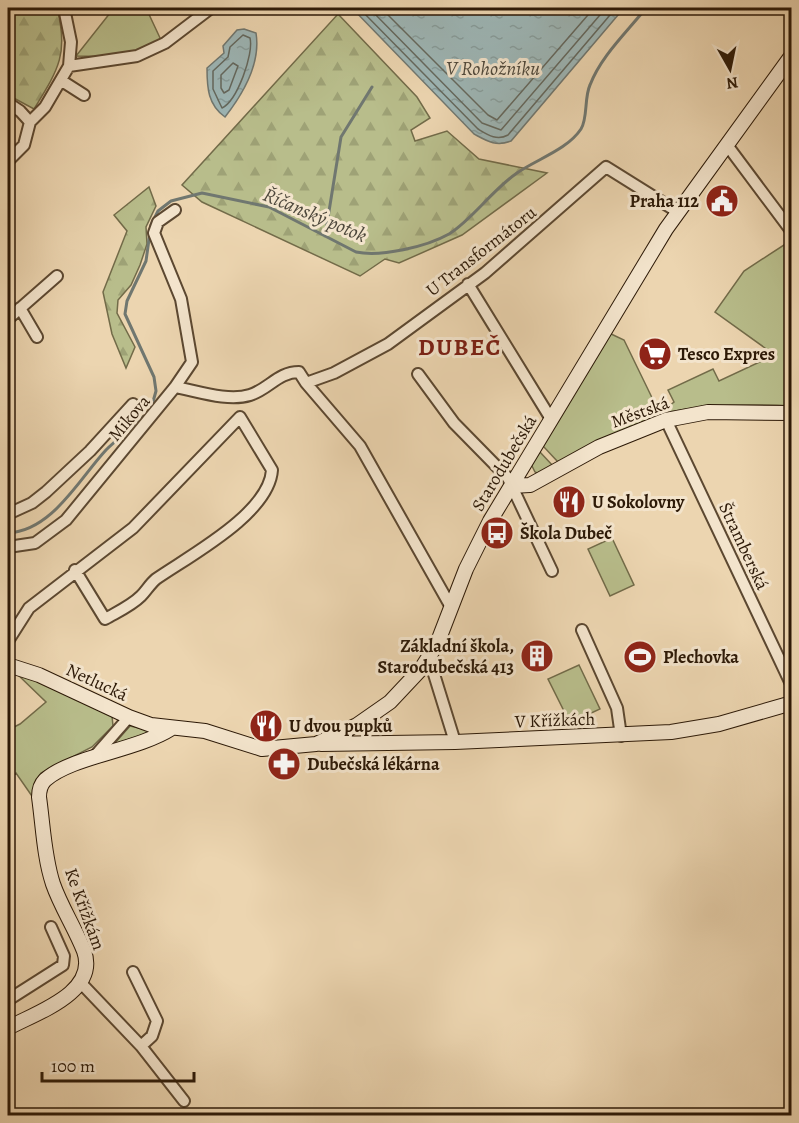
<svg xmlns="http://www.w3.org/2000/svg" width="799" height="1123" font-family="Alegreya,serif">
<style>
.green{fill:#b8bd8b;stroke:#726b49;stroke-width:1.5}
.forest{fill:url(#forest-firs);stroke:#726b49;stroke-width:1.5}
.water{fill:url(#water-ripples);stroke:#707770;stroke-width:1.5}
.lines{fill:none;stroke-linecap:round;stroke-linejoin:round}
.shore{stroke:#64685e;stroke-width:1.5}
.stream{stroke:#707770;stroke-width:3}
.street-casing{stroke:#5c4831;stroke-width:14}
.secondary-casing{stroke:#2c1907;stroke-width:16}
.street{stroke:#f3e4cc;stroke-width:10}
.secondary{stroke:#f3e4cc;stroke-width:14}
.labels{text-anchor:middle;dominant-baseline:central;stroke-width:6;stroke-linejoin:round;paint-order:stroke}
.poi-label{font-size:18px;font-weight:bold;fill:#2c1907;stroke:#f3e4cc;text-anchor:start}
.street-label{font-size:18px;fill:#2c1907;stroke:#f3e4cc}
.water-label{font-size:20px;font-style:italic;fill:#4e483c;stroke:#f3e4cc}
.district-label{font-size:24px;font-weight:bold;letter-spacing:1.5px;fill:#7a1f14;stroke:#f3e4cc}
</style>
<defs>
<pattern id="forest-firs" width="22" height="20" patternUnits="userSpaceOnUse" patternTransform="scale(1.5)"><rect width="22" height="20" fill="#b8bd8b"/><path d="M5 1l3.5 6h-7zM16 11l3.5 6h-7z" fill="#9ea276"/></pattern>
<pattern id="water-ripples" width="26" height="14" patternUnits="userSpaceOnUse" patternTransform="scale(1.5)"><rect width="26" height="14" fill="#9db6b6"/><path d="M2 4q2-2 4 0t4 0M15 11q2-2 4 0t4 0" fill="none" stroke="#879c9b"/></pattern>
</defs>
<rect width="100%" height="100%" fill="#ecd5b0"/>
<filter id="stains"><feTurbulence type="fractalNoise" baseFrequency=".00333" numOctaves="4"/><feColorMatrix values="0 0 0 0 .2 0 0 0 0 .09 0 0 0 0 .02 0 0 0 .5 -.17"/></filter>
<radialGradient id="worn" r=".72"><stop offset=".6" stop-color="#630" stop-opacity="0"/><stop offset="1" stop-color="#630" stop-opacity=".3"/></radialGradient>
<path class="green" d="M114,8H146L161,40L121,57L76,56Z
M787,243L792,248L791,406C750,404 711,404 669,412V406L674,402L668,390L713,369L719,381L764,360L765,348L715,312L744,271Z
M609,333L624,340L658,410L657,416L559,463L543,446Z
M539,451L554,467L539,474L535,472L531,464Z
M612,538L634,585L610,596L588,549Z
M579,665L600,709L570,723L548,679Z
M16,673L54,687L112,716L113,726L92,747L41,773L35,783L34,799L16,773L8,779V730L20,724L46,702Z
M130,726L149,730L150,733L114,744Z"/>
<path class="forest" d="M8,8H57C69,54 58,70 34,109L8,95Z
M338,14L417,97L430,118L411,130L415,141L447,131L479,159L547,173L462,235L399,263L385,259L360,276L202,202L182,185Z
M149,187L156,206L146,227L147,244L140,265L131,285L118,300L117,313L135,347L126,368L112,334L103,292L127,231L114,215Z"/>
<path class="water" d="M352,8H624L511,141C496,147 487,141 474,134Z
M244,29L256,33C261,63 243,94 225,117C208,105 207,88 207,68L224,53L223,46L237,30Z"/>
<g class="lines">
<path class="shore" d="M359,8L478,129C488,135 497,141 508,135L616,8
M369,8L482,123L501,130L606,8
M381,8L488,115L497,120L594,8
M243,35L250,38C254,54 237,101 222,108L213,89V71L228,57L230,47Z
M233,63L238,66L229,90L224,93L221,88V75Z"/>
<path class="stream" d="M325,236L341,137L372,87
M151,409L156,391L154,377L125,314L127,301L146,261L151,225L158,211L171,201L202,193L269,207L356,252C381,257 426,247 449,234C472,220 492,190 517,173C537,159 567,150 581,129C588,118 584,98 590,85C601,56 627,32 646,8
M8,533C52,531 79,479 106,450C118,438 132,429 144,416"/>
<g class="street-casing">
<path id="street" d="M69,66L137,56L165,43L211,8
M62,81L84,95
M8,103L20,111L30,122
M727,145L792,232
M8,161L24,145L30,122L45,107L69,66L71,42L64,8
M175,210L158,222L154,233L181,299L192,362L175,387
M468,284L551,419
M20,308L37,337
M8,319L57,276
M418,374L454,423L508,478L552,571
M306,383L360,446L451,607
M666,420L792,686
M8,514L32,503L46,492L90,451L133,404
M8,547L35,543L66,520L175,387C197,391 228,402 250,395C269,389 278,372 299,372L306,383L334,373L388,344L485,273L606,167L678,212
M582,630L617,708L621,736
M8,641L29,608L133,528L240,417L272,470C269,514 189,556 156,579C150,584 146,591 141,596C131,606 117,612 105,619L75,570
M429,658L455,742
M93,758L129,717
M133,972L157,1021L152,1036L141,1046
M80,982L141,1046L184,1101
M8,1000L63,965L64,956L51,927"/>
</g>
<g class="secondary-casing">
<path id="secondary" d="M511,486L530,485L599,447L666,420L708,412L792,413
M8,665L39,675L129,717L151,725L205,731L262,749L316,744L357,725L390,702L421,669L437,644L466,569L490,521L666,229L792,55
M321,744L455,742L671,732L719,724L792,703
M8,1028C35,1013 99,993 84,951C75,928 61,907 53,884C44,857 43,825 39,797C39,791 40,785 45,780C72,756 136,751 172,728"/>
</g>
<use href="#street" class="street"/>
<use href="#secondary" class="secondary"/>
</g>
<defs>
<g id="civic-disc" transform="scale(1.725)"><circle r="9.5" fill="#8f2418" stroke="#f3e4cc"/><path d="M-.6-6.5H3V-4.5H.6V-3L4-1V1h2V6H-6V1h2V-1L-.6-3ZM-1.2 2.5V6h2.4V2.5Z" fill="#fff"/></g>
<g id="supermarket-disc" transform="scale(1.725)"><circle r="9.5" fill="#8f2418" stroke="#f3e4cc"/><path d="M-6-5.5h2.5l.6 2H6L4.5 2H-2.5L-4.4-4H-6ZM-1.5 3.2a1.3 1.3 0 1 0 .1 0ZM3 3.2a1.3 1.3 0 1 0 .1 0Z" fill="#fff"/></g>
<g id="restaurant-disc" transform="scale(1.725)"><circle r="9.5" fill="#8f2418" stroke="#f3e4cc"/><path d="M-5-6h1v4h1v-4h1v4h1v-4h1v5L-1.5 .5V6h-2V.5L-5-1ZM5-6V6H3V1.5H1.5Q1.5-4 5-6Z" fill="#fff"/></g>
<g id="bus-disc" transform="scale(1.725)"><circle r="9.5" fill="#8f2418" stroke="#f3e4cc"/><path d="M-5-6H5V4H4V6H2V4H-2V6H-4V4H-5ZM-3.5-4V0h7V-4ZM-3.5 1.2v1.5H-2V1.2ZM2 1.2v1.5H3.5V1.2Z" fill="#fff"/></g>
<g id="building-disc" transform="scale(1.725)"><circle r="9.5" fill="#8f2418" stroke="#f3e4cc"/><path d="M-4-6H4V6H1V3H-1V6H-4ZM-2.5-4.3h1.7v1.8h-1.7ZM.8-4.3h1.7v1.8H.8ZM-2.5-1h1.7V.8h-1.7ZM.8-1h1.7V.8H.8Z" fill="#fff"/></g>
<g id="stadium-disc" transform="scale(1.725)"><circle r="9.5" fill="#8f2418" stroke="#f3e4cc"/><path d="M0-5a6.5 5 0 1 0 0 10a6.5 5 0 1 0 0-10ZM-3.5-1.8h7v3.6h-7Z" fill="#fff"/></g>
<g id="pharmacy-disc" transform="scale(1.725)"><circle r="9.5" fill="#8f2418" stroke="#f3e4cc"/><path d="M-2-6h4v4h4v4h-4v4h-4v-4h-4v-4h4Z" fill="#fff"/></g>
</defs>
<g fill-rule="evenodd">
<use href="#civic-disc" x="722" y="201"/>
<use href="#supermarket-disc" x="655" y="354"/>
<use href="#restaurant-disc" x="569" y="502"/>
<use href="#bus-disc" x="497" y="533"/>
<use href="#building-disc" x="537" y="656"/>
<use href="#stadium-disc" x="640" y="657"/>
<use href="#restaurant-disc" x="266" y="726"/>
<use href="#pharmacy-disc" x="284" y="764"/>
</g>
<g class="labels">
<g class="poi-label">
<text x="699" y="201" text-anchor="end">Praha 112</text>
<text x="678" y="354">Tesco Expres</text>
<text x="592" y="502">U Sokolovny</text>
<text x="520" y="533">Škola Dubeč</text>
<text x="514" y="646" text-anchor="end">Základní škola,<tspan x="514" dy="21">Starodubečská 413</tspan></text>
<text x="663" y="657">Plechovka</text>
<text x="289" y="726">U dvou pupků</text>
<text x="307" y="764">Dubečská lékárna</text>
</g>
<g class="street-label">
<text transform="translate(481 251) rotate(-38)">U Transformátoru</text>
<text transform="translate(640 412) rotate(-20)">Městská</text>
<text transform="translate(129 418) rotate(-50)">Mikova</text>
<text transform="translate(504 463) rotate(-59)">Starodubečská</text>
<text transform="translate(744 546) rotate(65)">Štramberská</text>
<text transform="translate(97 682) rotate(25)">Netlucká</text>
<text transform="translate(555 720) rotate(-2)">V Křížkách</text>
<text transform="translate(85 909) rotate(70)">Ke Křížkám</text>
</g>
<g class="water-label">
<text x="493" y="68">V Rohožníku</text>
<text transform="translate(315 215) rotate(23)">Říčanský potok</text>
</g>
<g class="district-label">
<text x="460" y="347">DUBEČ</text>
</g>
</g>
<rect width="799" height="1123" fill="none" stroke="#ecd5b0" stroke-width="30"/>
<rect x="9" y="9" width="781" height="1105" fill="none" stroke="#2c1907" stroke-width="3"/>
<rect x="15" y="15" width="769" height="1093" fill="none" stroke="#2c1907" stroke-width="1.5"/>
<g transform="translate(730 69) rotate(171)" stroke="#f3e4cc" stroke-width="4.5" paint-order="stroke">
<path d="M0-4.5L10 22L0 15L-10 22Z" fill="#2c1907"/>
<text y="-9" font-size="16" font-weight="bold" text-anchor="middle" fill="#2c1907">N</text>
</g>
<path d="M42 1072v9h152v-9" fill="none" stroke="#2c1907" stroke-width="3"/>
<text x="51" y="1072" font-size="18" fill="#2c1907" stroke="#f3e4cc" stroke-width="4.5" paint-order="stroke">100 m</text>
<rect width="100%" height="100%" filter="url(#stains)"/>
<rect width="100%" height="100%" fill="url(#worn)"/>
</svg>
